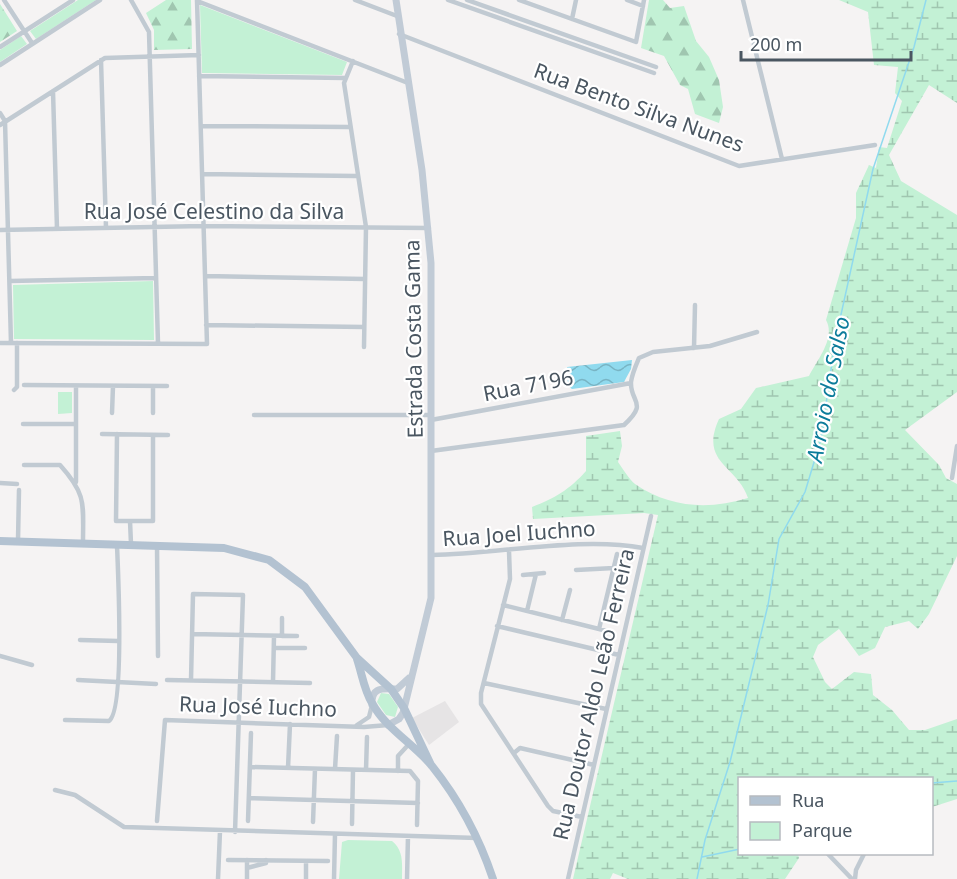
<svg xmlns="http://www.w3.org/2000/svg" width="957" height="879" font-family="'Noto Sans',sans-serif">
<style>
.education{fill:#e6e4e5}
.green{fill:#c3f1d5}
.forest{fill:url(#forest-firs)}
.wetland{fill:url(#wetland-marsh)}
.water{fill:url(#water-waves)}
.lines{fill:none;stroke-linecap:round;stroke-linejoin:round}
.stream{stroke:#90daee;stroke-width:1.5}
.minor{stroke:#c1cad2;stroke-width:4.5}
.secondary{stroke:#c1cbd6;stroke-width:7}
.primary{stroke:#b3c2d1;stroke-width:8}
.labels{text-anchor:middle;dominant-baseline:central;stroke-width:4.5;stroke-linejoin:round;paint-order:stroke}
.street-label{font-size:21px;fill:#4a5661;stroke:#fff}
.water-label{font-size:22px;font-style:italic;fill:#0c7c9b;stroke:#fff}
</style>
<defs>
<pattern id="forest-firs" width="22" height="20" patternUnits="userSpaceOnUse" patternTransform="scale(1.5)"><rect width="22" height="20" fill="#c3f1d5"/><path d="M5 1l3.5 6h-7zM16 11l3.5 6h-7z" fill="#a0c6b0"/></pattern>
<pattern id="wetland-marsh" width="20" height="14" patternUnits="userSpaceOnUse" patternTransform="scale(1.5)"><rect width="20" height="14" fill="#c3f1d5"/><path d="M1 5h8M5 5V1M11 12h8M15 12V8" fill="none" stroke="#a0c6b0"/></pattern>
<pattern id="water-waves" width="16" height="10" patternUnits="userSpaceOnUse" patternTransform="scale(1.5)"><rect width="16" height="10" fill="#90daee"/><path d="M0 5q4-4 8 0t8 0" fill="none" stroke="#78b4c4"/></pattern>
</defs>
<rect width="100%" height="100%" fill="#f5f3f3"/>
<path class="education" d="M445,701L459,722L429,745L412,718Z"/>
<path class="green" d="M78,0H96L36,39L30,31Z
M200,5L347,62L342,75L202,73Z
M21,36L27,44L0,62V50Z
M153,281L154,340L14,339L13,285Z
M58,392H72V413L58,414Z
M381,693L389,694L398,707L395,717L386,715L377,702Z
M348,840L392,841C404,851 402,863 402,879H339L342,842Z"/>
<path class="forest" d="M166,0H191L192,49L154,50V30L146,13Z
M649,0H663L670,8L684,6L696,41L709,57L719,80L723,107L719,123L695,114L688,89L680,85L664,56L641,48Z
M0,4L17,31L0,42Z"/>
<path class="wetland" d="M839,0H957V103L929,85L889,155L901,181L957,215V392L905,430L939,465L946,478L957,484V556L929,614L918,629L909,621L885,627L875,648L859,656L839,629L818,645L813,657L825,682L832,689L854,672L871,674L873,695L892,710L909,730H925L957,719V799L932,807V778H740V854H798L799,858L785,879H628L613,873L610,879H573L658,515L644,513L533,519L532,507C555,498 569,490 586,471V436L620,431L622,446L618,462C623,469 629,479 635,484C670,508 709,510 748,498C737,465 699,463 719,419L741,409L756,388L809,376C817,360 836,338 826,320L856,218V193L869,165L876,168L879,147L887,148L902,101L895,93L898,67L874,65L868,12Z"/>
<path class="water" d="M632,360L631,369L624,382L572,389L568,386L567,367Z"/>
<g class="lines">
<path class="stream" d="M932,783L957,781
M702,857L740,849
M697,879L705,840L730,762L768,605L779,539L805,492L821,439L835,342L873,169L914,47L926,0"/>
<path class="minor" d="M4,0L32,43
M131,0L149,32L158,343
M355,0L397,16
M448,0L654,73
M467,0L656,67
M519,0L636,42L644,0
M627,0L643,6
M743,0L782,159
M197,1L408,83
M572,19L576,0
M399,34L739,166L875,145
M0,47L73,0
M101,60L106,228
M353,61L344,83L366,227L364,347
M0,65L100,0
M199,76L345,78
M53,91L57,229
M0,113L5,121L11,343
M0,125L105,58L199,55
M201,126L349,127
M202,174L356,176
M0,230L203,226L429,228
M205,276L365,279
M10,281L156,278
M206,325L364,327
M0,343L207,344L197,0
M694,348L695,305
M24,385L167,386
M76,386V482
M153,386V413
M14,390L17,387V343
M112,413L113,386
M254,415H431
M431,420L631,383
M23,424H76
M102,434L168,435
M117,434L116,521H153V435
M431,451L624,425C649,402 630,403 631,382C632,374 636,365 639,358L653,352L710,346L757,332
M24,465H60C87,495 83,504 83,543
M952,478L957,446
M0,483L17,484
M130,521L131,544
M18,541L19,490
M157,545L158,656
M509,551L510,579L481,693V704L548,806L553,811L582,817
M432,555C499,554 581,536 643,548
M576,570L614,568
M523,575L544,573
M503,605L611,632
M527,611L536,574
M562,620L570,590
M497,626L619,655
M599,629L617,554
M192,634L297,636
M282,636V618
M80,640L118,641
M274,648H305
M0,656L32,665
M78,680L156,684
M167,680L310,683
M191,680L193,594L243,595L235,832
M273,682L274,636
M484,683L606,709
M65,720L109,721C125,710 118,571 117,545
M357,725L369,717L372,705
M514,753L520,748L594,765
M250,767L410,771L418,781L417,825
M288,768L290,724
M335,769L337,736
M366,770L367,737
M398,771V756L409,744
M55,790L75,795L124,827L477,838
M249,798L418,803
M157,821L165,720L364,727L388,725
M248,821L251,733
M313,822L315,769
M352,824L353,770
M828,854L852,879
M228,860L328,861
M247,868L266,863V860
M218,879L220,831
M247,879V860
M306,879V861
M334,879L335,834
M407,879L408,836
M568,879L651,516
M855,879L856,870L864,854"/>
<path class="secondary" d="M372,705C371,686 383,689 397,689L409,678
M388,725L399,719L403,713L431,598V263L422,170L396,0"/>
<path class="primary" d="M0,541L224,548L269,560L305,587L357,658L391,689L404,708L431,765
M357,659C362,674 364,690 372,703C386,729 414,744 432,766C460,801 479,837 493,879"/>
</g>
<g class="labels">
<g class="street-label">
<text transform="translate(639 107) rotate(20)">Rua Bento Silva Nunes</text>
<text x="214" y="211">Rua José Celestino da Silva</text>
<text transform="translate(413 339) rotate(-91)">Estrada Costa Gama</text>
<text transform="translate(528 385) rotate(-11)">Rua 7196</text>
<text transform="translate(519 533) rotate(-4)">Rua Joel Iuchno</text>
<text transform="translate(593 694) rotate(-77)">Rua Doutor Aldo Leão Ferreira</text>
<text transform="translate(258 706) rotate(2)">Rua José Iuchno</text>
</g>
<g class="water-label">
<text transform="translate(827 389) rotate(-79)">Arroio do Salso</text>
</g>
</g>
<rect x="738" y="777" width="195" height="78" fill="#ffffff" stroke="#b7bbc0" stroke-width="1.5"/>
<rect x="750" y="796" width="30" height="9" fill="#b3c2d1" stroke="#b7bbc0" stroke-width="1.5"/>
<text x="792" y="807" font-size="18" fill="#4a5661">Rua</text>
<rect x="750" y="822" width="30" height="18" fill="#c3f1d5" stroke="#b7bbc0" stroke-width="1.5"/>
<text x="792" y="837" font-size="18" fill="#4a5661">Parque</text>
<path d="M741 51v9h170v-9" fill="none" stroke="#4a5661" stroke-width="3"/>
<text x="750" y="51" font-size="18" fill="#4a5661" stroke="#ffffff" stroke-width="4.5" paint-order="stroke">200 m</text>
</svg>
